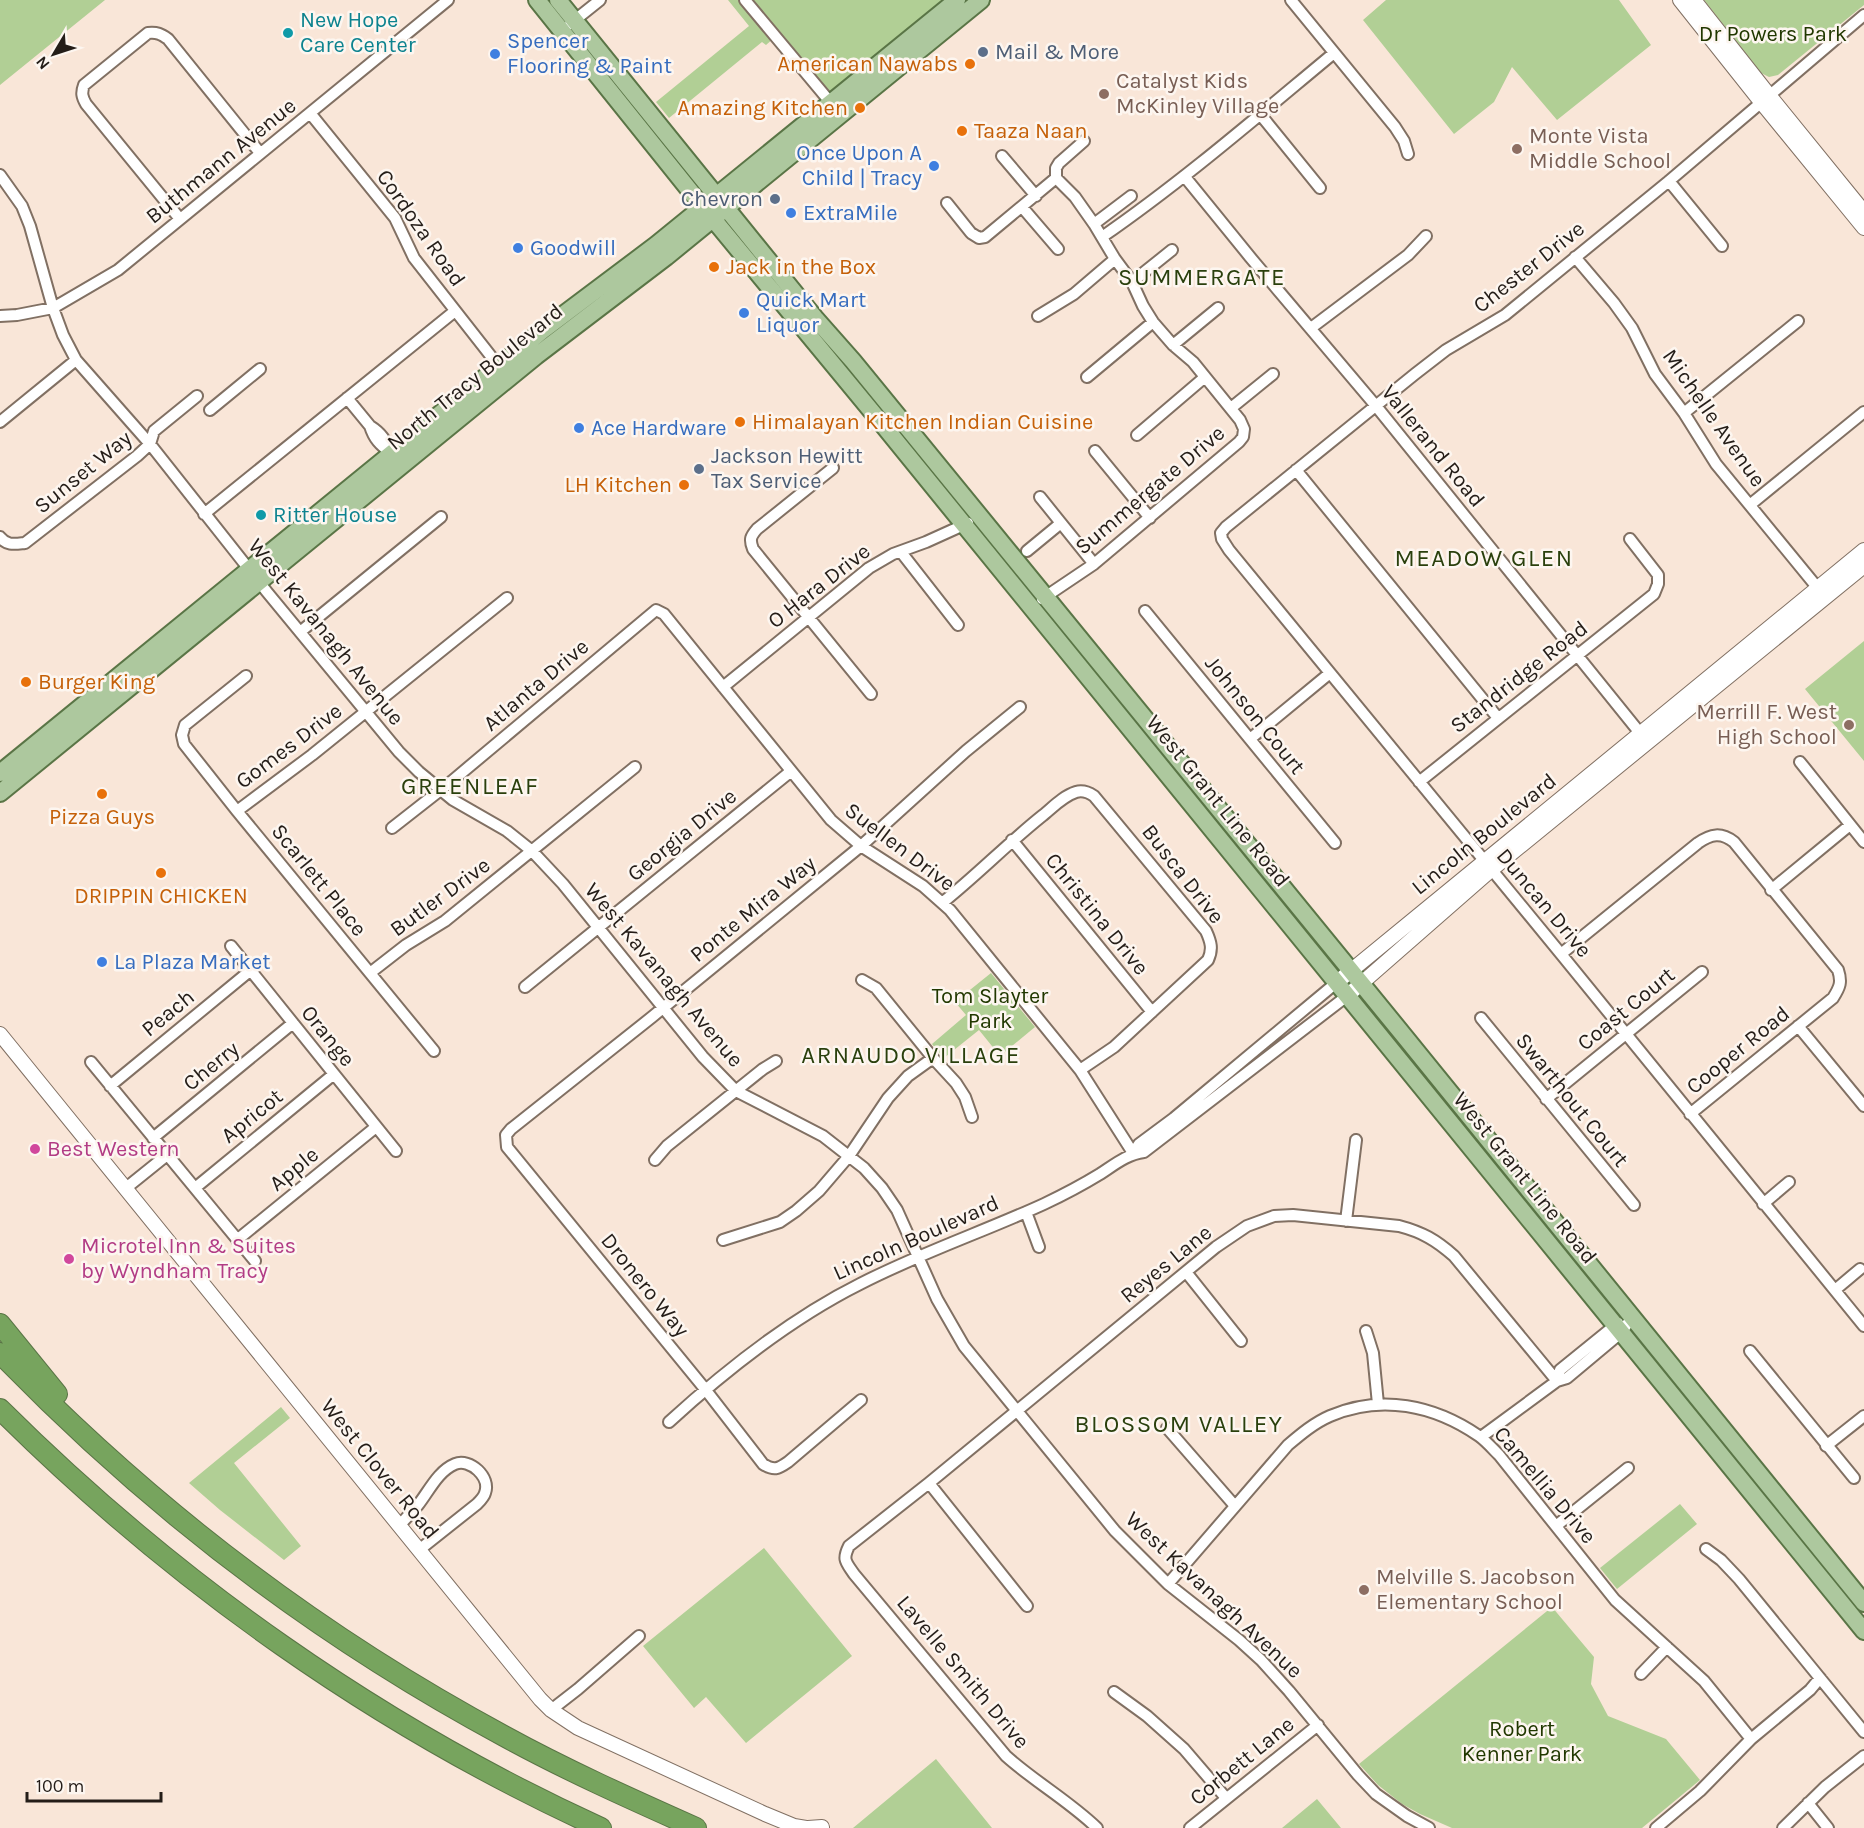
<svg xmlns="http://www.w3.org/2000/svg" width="1864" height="1828" font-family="Karla,sans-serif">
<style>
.green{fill:#b1cf95}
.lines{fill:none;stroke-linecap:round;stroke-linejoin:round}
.minor-casing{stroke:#817063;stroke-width:14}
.tertiary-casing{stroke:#817063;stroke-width:16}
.primary-casing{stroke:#5a7546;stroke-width:20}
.motorway-casing{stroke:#5a7546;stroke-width:22}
.minor{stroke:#fff;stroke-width:10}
.tertiary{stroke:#fff;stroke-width:14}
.primary{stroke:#adc89e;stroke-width:16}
.motorway{stroke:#77a45e;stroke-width:20}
.culture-dot{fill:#0f9aa8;stroke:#fdf6f0;stroke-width:2}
.service-dot{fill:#5c6f8a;stroke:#fdf6f0;stroke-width:2}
.shop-dot{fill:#3f7fe0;stroke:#fdf6f0;stroke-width:2}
.food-dot{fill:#e8710a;stroke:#fdf6f0;stroke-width:2}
.education-dot{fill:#8d6e63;stroke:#fdf6f0;stroke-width:2}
.hotel-dot{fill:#d1479c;stroke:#fdf6f0;stroke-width:2}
.labels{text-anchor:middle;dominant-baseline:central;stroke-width:5;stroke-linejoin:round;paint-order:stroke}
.culture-label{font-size:22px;fill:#0d838f;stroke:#fdf6f0;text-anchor:start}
.park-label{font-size:22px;fill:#213800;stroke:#fdf6f0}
.shop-label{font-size:22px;fill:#366cbe;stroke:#fdf6f0;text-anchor:start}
.service-label{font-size:22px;fill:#4e5e75;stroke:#fdf6f0;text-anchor:start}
.food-label{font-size:22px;fill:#c56008;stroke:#fdf6f0;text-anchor:start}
.education-label{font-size:22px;fill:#785e54;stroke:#fdf6f0;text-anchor:start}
.street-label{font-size:22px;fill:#241d18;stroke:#fdf6f0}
.hotel-label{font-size:22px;fill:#b23c85;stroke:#fdf6f0;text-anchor:start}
.neighbourhood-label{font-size:24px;letter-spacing:1.5px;fill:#2a400d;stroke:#fdf6f0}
</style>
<rect width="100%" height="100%" fill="#f9e6d8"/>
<path class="green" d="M0,0H105L0,85Z
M728,0H948L831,93L827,89L819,96L774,38L766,45L762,42L669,118L656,102L749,26Z
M1386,0H1619L1651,45L1557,120L1512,67L1494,102L1454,134L1363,20Z
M1704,0H1864V5L1778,75L1769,77L1761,73Z
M1864,641V761L1805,689Z
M991,973L1035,1027L1000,1056L979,1030L944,1058L932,1044L966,1015L955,1002Z
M281,1407L290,1418L234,1463L301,1546L284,1560L220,1510L189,1483Z
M1680,1504L1697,1524L1617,1589L1600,1568Z
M764,1548L852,1656L746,1743L706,1697L694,1708L643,1646Z
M1552,1607L1594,1657L1591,1684L1608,1716L1666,1739L1700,1780L1642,1828H1452L1420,1814L1402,1804L1378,1785L1359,1764Z
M936,1759L992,1828H853Z
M1317,1799L1341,1828H1282Z"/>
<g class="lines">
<g class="minor-casing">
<path id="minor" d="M745,0L831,103L832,107
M1291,0L1395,127L1404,141L1408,154
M1864,15L1669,181L1505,315L1446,350L1415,374L1226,527L1221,533L1222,539L1229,550L1561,954L1864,1326
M570,24L600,0
M310,113L395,218L414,258L501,369
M1260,114L1320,188
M1002,156L1036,196
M0,175L22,206L30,226L53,308L63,335L76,360L150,444L267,592L399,752L419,772L453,800L507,831L532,851L563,884L703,1057L736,1091L823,1136L864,1168L882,1188L897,1210L937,1299L964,1346L1115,1531L1168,1584L1239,1640L1261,1660L1289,1691L1358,1775L1376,1794L1407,1816L1429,1828
M1185,177L1250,257L1376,406L1644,738
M1056,178V168L1059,163L1084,141
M1669,181L1722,246
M947,203L971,233L979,238L985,237L1056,178
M1022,207L1058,249
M180,219L86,104C82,97 81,93 84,85L148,33C157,32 161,34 168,39L260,153
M1094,224L1131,196
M1102,237C1183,181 1258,116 1334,53
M1575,257L1614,303L1632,328L1655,374L1684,413L1716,464L1821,592
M1132,282L1172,250
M0,316L17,315L53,308L118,270L448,0
M1038,316L1074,294L1115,259
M1311,328L1408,255L1426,236
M1173,345L1218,308
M1087,377L1153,322
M347,398L370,426
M1231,408L1273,374
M210,410L260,369
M1684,413L1798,321
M0,422L76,360
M370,426C381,433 386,440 391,453C380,445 374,439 370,426Z
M1137,435L1205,377
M1095,451L1150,518
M833,468L757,529C751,536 749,539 753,549L871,694
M1296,470L1498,718
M1040,497L1094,564
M1751,504L1864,412
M204,514L455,311
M0,537C7,546 15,544 25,543L137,456L150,444L154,431L197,396
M1027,551L1061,523
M901,552L958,625
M1042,599L1094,564L1239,442L1243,437L1244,429L1240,420L1193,362L1173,345L1153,322L1143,306L1132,282L1115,259L1094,224L1075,197L1056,178
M1145,611L1335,843
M300,632L441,517
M246,676L185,725L182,735L184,744L237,811L434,1051
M723,687L869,568L893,554L926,542L968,523
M1250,739L1330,673
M1800,762L1864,842
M1419,782L1654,594L1658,584V575L1630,539
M237,811L312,755L507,598
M392,828L452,781L656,610L664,614L831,820L861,846L923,886L950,910L1080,1070L1133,1153
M1012,840L1152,1012
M1771,890L1850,825
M942,903C977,875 1007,844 1042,816C1052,808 1063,796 1076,792C1083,790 1088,792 1094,796L1206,931C1211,942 1213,949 1208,960L1114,1047L1080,1070
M231,946L396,1151
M1561,954L1698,843C1711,834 1721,832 1734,842L1838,970C1842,982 1840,987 1833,998L1690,1114
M370,973L406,945L445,921L635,767
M862,980L876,988L933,1058L956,1083L965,1097L972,1117
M525,987L790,772
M1481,1018L1634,1205
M1798,1026L1864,1106
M91,1062L255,1261
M110,1086L251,970
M1546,1099L1702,972
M153,1138L293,1023
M1133,1153L1139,1144L1174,1118L1336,983
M655,1160L667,1146L763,1069L776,1061
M126,1188L167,1155
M195,1188L334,1074
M1763,1204L1789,1182
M1026,1212L1039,1247
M1346,1221L1356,1140
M237,1240L376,1127
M723,1240L780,1222L796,1211L819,1191L849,1156L888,1098L908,1076L933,1058
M1186,1272L1241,1341
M1835,1290L1860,1269
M1366,1331L1373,1353L1378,1404
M1750,1351L1854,1478
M1557,1381L1560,1370L1618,1323
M861,1400L788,1462C778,1469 774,1471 763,1464L705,1389L507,1147L506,1135L511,1129L652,1017L861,846L966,751L1020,707
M669,1422C727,1369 790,1319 860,1284C920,1253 983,1232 1044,1204C1063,1195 1082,1185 1100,1174C1114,1165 1127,1154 1144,1152L1347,996
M1167,1428L1235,1506
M1481,1437L1557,1381L1567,1378L1622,1332L1631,1318
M1826,1446L1864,1416
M929,1483L1027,1606
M399,1526C405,1519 412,1512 418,1505C429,1491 438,1471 455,1464C470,1458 491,1477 485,1493C484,1497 480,1501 477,1504L419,1550
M1556,1526L1628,1468
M1706,1549L1721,1560L1739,1579L1864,1732
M1168,1584L1288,1445C1301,1434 1314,1423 1330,1416C1381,1394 1434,1405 1479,1436C1486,1441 1492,1448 1499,1455L1615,1600L1704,1681L1751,1739
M1641,1674L1667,1647
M1114,1692L1147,1716L1184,1749L1226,1798
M551,1710L578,1689L639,1636
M1808,1803L1828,1828
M1097,1828C1069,1801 1035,1782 1006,1756L854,1574C846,1562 842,1560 849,1546L929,1483L1216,1247L1247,1226L1274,1216L1293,1215L1399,1226C1422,1232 1436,1240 1454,1256L1557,1381
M1190,1828L1318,1725
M1656,1828L1700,1791L1751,1739L1810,1690L1820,1678
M1783,1828L1825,1787L1864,1756"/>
</g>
<g class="tertiary-casing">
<path id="tertiary" d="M1680,0L1761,102L1864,228
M1694,0L1769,95L1864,212
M1336,983L1864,550
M1347,996L1491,870L1864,566
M0,1034L540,1699L551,1710L578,1728L765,1814L794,1826L806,1828
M808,1828L822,1827"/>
</g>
<g class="primary-casing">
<path id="primary" d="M537,0L695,197L883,425L1864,1631
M558,0L815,318L853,361L1405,1037L1864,1603
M0,773L543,330L656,245L957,0
M0,793L536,356L666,257L981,0"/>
</g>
<g class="motorway-casing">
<path id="motorway" d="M0,1324L57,1394
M0,1353C148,1506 316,1635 504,1736C566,1770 631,1799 696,1828
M0,1409C174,1582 377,1726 601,1828"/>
</g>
<use href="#minor" class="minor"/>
<use href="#tertiary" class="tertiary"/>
<use href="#primary" class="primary"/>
<use href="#motorway" class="motorway"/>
</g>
<g class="culture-dot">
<circle cx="288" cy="33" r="6"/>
<circle cx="261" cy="515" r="6"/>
</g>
<g class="service-dot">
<circle cx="983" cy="52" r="6"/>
<circle cx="775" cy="199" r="6"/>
<circle cx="699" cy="469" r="6"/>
</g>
<g class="shop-dot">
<circle cx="495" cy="54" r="6"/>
<circle cx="934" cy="166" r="6"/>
<circle cx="791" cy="213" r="6"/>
<circle cx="518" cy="248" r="6"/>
<circle cx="744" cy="313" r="6"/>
<circle cx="579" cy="428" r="6"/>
<circle cx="102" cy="962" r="6"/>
</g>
<g class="food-dot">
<circle cx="970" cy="64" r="6"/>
<circle cx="860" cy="108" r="6"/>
<circle cx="962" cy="131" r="6"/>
<circle cx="714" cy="267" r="6"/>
<circle cx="740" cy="422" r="6"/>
<circle cx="684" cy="485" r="6"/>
<circle cx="26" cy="682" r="6"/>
<circle cx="102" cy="794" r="6"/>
<circle cx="161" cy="873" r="6"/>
</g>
<g class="education-dot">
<circle cx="1104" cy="94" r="6"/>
<circle cx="1517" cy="149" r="6"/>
<circle cx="1849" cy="725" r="6"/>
<circle cx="1364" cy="1590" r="6"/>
</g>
<g class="hotel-dot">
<circle cx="35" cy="1149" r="6"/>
<circle cx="69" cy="1259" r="6"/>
</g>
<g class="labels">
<g class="culture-label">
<text x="300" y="20">New Hope<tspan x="300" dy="25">Care Center</tspan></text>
<text x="273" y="515">Ritter House</text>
</g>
<g class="park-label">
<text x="1773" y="34">Dr Powers Park</text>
<text x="990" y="996">Tom Slayter<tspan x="990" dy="25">Park</tspan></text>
<text x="1522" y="1729">Robert<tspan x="1522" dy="25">Kenner Park</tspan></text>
</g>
<g class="shop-label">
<text x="507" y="41">Spencer<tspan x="507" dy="25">Flooring &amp; Paint</tspan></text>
<text x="922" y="153" text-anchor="end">Once Upon A<tspan x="922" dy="25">Child | Tracy</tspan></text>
<text x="803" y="213">ExtraMile</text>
<text x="530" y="248">Goodwill</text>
<text x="756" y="300">Quick Mart<tspan x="756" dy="25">Liquor</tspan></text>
<text x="591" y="428">Ace Hardware</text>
<text x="114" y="962">La Plaza Market</text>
</g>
<g class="service-label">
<text x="995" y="52">Mail &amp; More</text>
<text x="763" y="199" text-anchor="end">Chevron</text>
<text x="711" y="456">Jackson Hewitt<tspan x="711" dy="25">Tax Service</tspan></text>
</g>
<g class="food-label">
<text x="958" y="64" text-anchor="end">American Nawabs</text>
<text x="848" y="108" text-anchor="end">Amazing Kitchen</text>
<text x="974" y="131">Taaza Naan</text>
<text x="726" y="267">Jack in the Box</text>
<text x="752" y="422">Himalayan Kitchen Indian Cuisine</text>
<text x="672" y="485" text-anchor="end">LH Kitchen</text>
<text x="38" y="682">Burger King</text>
<text x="102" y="817" text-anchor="middle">Pizza Guys</text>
<text x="161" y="896" text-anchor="middle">DRIPPIN CHICKEN</text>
</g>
<g class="education-label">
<text x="1116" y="81">Catalyst Kids<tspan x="1116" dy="25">McKinley Village</tspan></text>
<text x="1529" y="136">Monte Vista<tspan x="1529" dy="25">Middle School</tspan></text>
<text x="1837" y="712" text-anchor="end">Merrill F. West<tspan x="1837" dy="25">High School</tspan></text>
<text x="1376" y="1577">Melville S. Jacobson<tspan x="1376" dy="25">Elementary School</tspan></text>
</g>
<g class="street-label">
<text transform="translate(221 161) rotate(-39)">Buthmann Avenue</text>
<text transform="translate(421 228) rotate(55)">Cordoza Road</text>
<text transform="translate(1529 267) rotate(-38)">Chester Drive</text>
<text transform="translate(475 377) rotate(-39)">North Tracy Boulevard</text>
<text transform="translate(1714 418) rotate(55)">Michelle Avenue</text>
<text transform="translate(1433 446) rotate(51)">Vallerand Road</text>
<text transform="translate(83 472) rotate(-39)">Sunset Way</text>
<text transform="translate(1150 490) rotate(-40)">Summergate Drive</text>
<text transform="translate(819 586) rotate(-38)">O Hara Drive</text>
<text transform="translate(326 632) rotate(51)">West Kavanagh Avenue</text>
<text transform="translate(1519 677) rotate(-38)">Standridge Road</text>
<text transform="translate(536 685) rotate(-40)">Atlanta Drive</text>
<text transform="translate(1255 715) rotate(51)">Johnson Court</text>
<text transform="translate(289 746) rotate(-37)">Gomes Drive</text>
<text transform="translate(1218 801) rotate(51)">West Grant Line Road</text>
<text transform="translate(1484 834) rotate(-39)">Lincoln Boulevard</text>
<text transform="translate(682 835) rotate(-39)">Georgia Drive</text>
<text transform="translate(900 847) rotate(37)">Suellen Drive</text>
<text transform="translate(1183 874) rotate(52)">Busca Drive</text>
<text transform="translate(319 880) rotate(51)">Scarlett Place</text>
<text transform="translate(440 897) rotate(-36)">Butler Drive</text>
<text transform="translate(1544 903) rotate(50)">Duncan Drive</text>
<text transform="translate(753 909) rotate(-39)">Ponte Mira Way</text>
<text transform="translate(1097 914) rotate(51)">Christina Drive</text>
<text transform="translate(664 975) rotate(50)">West Kavanagh Avenue</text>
<text transform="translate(1626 1009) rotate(-39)">Coast Court</text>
<text transform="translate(168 1013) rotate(-39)">Peach</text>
<text transform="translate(328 1036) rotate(51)">Orange</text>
<text transform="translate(1738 1050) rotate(-39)">Cooper Road</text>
<text transform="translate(211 1066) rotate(-39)">Cherry</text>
<text transform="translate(1572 1100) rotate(51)">Swarthout Court</text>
<text transform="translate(252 1116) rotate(-39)">Apricot</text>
<text transform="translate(294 1169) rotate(-39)">Apple</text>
<text transform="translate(1525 1178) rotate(51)">West Grant Line Road</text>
<text transform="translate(916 1238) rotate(-24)">Lincoln Boulevard</text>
<text transform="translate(1166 1264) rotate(-39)">Reyes Lane</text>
<text transform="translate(645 1285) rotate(51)">Dronero Way</text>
<text transform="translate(380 1469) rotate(51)">West Clover Road</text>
<text transform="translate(1545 1485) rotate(50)">Camellia Drive</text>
<text transform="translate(1214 1595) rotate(43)">West Kavanagh Avenue</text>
<text transform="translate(963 1672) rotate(50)">Lavelle Smith Drive</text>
<text transform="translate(1242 1761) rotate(-39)">Corbett Lane</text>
</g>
<g class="hotel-label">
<text x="47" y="1149">Best Western</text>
<text x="81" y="1246">Microtel Inn &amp; Suites<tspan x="81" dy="25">by Wyndham Tracy</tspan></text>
</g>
<g class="neighbourhood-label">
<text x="1202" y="277">SUMMERGATE</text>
<text x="1484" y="558">MEADOW GLEN</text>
<text x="470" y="786">GREENLEAF</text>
<text x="911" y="1055">ARNAUDO VILLAGE</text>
<text x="1179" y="1424">BLOSSOM VALLEY</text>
</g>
</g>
<g transform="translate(54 54) rotate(231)" stroke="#fdf6f0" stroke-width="4.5" paint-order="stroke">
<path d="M0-4.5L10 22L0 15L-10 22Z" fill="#241d18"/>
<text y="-9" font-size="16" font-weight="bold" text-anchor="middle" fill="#241d18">N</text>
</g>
<path d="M27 1792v9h134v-9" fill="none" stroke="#241d18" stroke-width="3"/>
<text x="36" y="1792" font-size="18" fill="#241d18" stroke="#fdf6f0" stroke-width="4.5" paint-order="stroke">100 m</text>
</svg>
